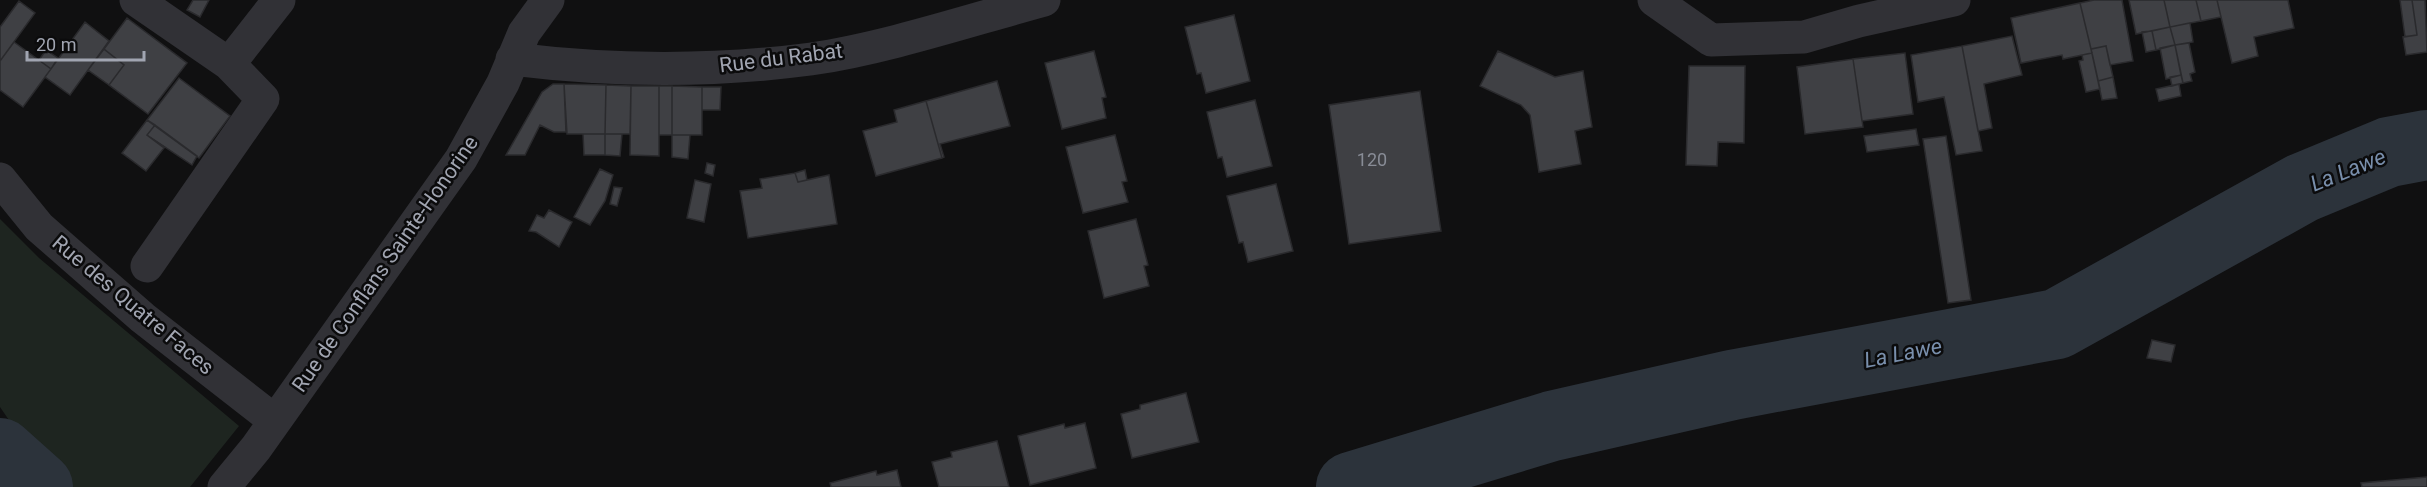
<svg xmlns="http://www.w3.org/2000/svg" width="2427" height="487" font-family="Roboto,sans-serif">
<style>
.green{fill:#1e2520}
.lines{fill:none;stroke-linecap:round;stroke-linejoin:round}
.river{stroke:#2c333b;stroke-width:70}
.building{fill:#3f4044;stroke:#2a2a2d;stroke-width:1.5}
.minor{stroke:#313136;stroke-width:33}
.labels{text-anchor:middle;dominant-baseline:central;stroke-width:5;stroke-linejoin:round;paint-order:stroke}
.number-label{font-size:18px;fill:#888c96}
.street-label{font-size:21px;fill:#a1a5b1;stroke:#0b0b0c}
.water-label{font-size:22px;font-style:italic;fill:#798fac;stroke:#0b0b0c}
</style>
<rect width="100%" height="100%" fill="#101011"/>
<path class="green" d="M0,219L39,258L239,426L190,487H0V442L13,426L0,407Z"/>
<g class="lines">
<path class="river" d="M0,453L38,487
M1351,487L1552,426L1732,385L2057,324L2302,188L2389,152L2427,145"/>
</g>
<path class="building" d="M193,0H209L200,17L187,10Z
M2094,0H2122L2133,61L2110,65L2106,46L2091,49L2080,3Z
M2129,0H2164L2170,27L2136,34Z
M2164,0H2196L2201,21L2170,27Z
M2196,0H2217L2221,17L2201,21Z
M2217,0H2288L2294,28L2254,37L2258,56L2232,63Z
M2400,0H2412L2417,35L2405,37Z
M2412,0H2425L2427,52L2406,55L2403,37L2417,35Z
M19,1L35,13L0,61V27Z
M2080,3L2092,53L2063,59L2062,55L2021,63L2011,18Z
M1234,15L1250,81L1206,93L1201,73L1197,74L1185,27Z
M127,18L187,63L148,114L109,85L124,65L104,49Z
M85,22L109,41L70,95L45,77Z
M2190,23L2193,42L2175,45L2170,27Z
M2170,27L2175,45L2156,50L2152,31Z
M2152,31L2156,50L2146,52L2142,32Z
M2012,36L2022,75L1984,84L1992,128L1978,131L1962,46Z
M14,42L51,69L23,107L0,90V61Z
M2189,43L2195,72L2190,74L2192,81L2183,83L2175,45Z
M2175,45L2181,75L2166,79L2160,48Z
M1962,46L1982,151L1956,155L1944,97L1918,102L1911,55Z
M2106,46L2113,77L2098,81L2091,49Z
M104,49L124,65L109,85L88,70Z
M46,50L58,58L51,69L39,60Z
M1094,51L1106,97L1102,98L1106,118L1062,129L1045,63Z
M1498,51L1555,77L1583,71L1592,127L1575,131L1581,164L1539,172L1530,115L1521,105L1480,86Z
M1905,53L1913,114L1862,121L1853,59Z
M2092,53L2100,89L2086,92L2079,61L2083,60L2082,55Z
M1853,59L1863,127L1805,134L1797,67Z
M1689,66H1745L1744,143L1718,142L1717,166L1686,165Z
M2181,75L2183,83L2172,86L2170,77Z
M2113,77L2117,98L2102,100L2098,81Z
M179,78L230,116L199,158L147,120Z
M997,81L1010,126L940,144L944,157L942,158L926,101Z
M553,84H564L566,132H554L540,125L525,155H506L542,92Z
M564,84L606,85L605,134H567Z
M2179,84L2181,96L2159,101L2156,89Z
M606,85L631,86L630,134H605Z
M631,86H659V156L630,155Z
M659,86H672V135H659Z
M672,86L702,87V135H672Z
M702,87H721L720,110H702Z
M1420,91L1441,231L1349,244L1329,105Z
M1255,100L1272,166L1227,177L1222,157L1218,158L1207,112Z
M926,101L942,158L876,176L863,131L897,122L894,110Z
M147,120L155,125L147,135L164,148L146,171L122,153Z
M155,125L197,156L192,165L147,135Z
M1916,129L1919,145L1867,152L1864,136Z
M583,134H605V155H584Z
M605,134H622L620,156L605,155Z
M672,135H690L688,159L672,157Z
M1115,135L1127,181L1122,182L1128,202L1083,213L1066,147Z
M1946,136L1971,300L1948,303L1923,139Z
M707,163L715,165L713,176L705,173Z
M600,169L613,175L605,201L590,225L574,217Z
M805,170L807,180L798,182L795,173Z
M795,173L798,182L829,175L837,224L748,238L740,191L762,188L760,179Z
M695,180L711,184L704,222L687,218Z
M1276,184L1293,251L1248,262L1243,242L1239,243L1227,196Z
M614,187L622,188L617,206L610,204Z
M549,210L572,222L559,247L536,232L529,231L537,215L544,218Z
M1136,219L1148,265L1144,266L1149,286L1104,298L1088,231Z
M2152,340L2175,345L2171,362L2147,358Z
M1186,393L1199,442L1132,458L1121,414L1140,409V405Z
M1085,423L1096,468L1030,485L1018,436L1064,424L1065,428Z
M997,441L1009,487H939L932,462L952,457L951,452Z
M897,470L901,487H831L830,483L876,471L877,475Z
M2427,477V487H2362L2361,483Z"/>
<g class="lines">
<path class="minor" d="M136,0L229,64
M1654,0L1711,40L1804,37L1859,21L1954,0
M512,59C610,71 712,72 811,59C886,48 970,20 1044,0
M0,179L39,227L143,318L275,421
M147,266L263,99L229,64L279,0
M224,487L256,448L461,159L503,83L524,33L548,0"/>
</g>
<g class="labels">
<g class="number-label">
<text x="1372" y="159">120</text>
</g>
<g class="street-label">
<text transform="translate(781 58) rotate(-7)">Rue du Rabat</text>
<text transform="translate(385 264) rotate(-55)">Rue de Conflans Sainte-Honorine</text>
<text transform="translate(133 305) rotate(40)">Rue des Quatre Faces</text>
</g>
<g class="water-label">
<text transform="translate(2348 170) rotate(-22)">La Lawe</text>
<text transform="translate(1903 353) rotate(-11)">La Lawe</text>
</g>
</g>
<path d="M27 51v9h117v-9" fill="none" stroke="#a1a5b1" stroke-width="3"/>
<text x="36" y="51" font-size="18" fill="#a1a5b1" stroke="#0b0b0c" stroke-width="4.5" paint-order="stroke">20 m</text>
</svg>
